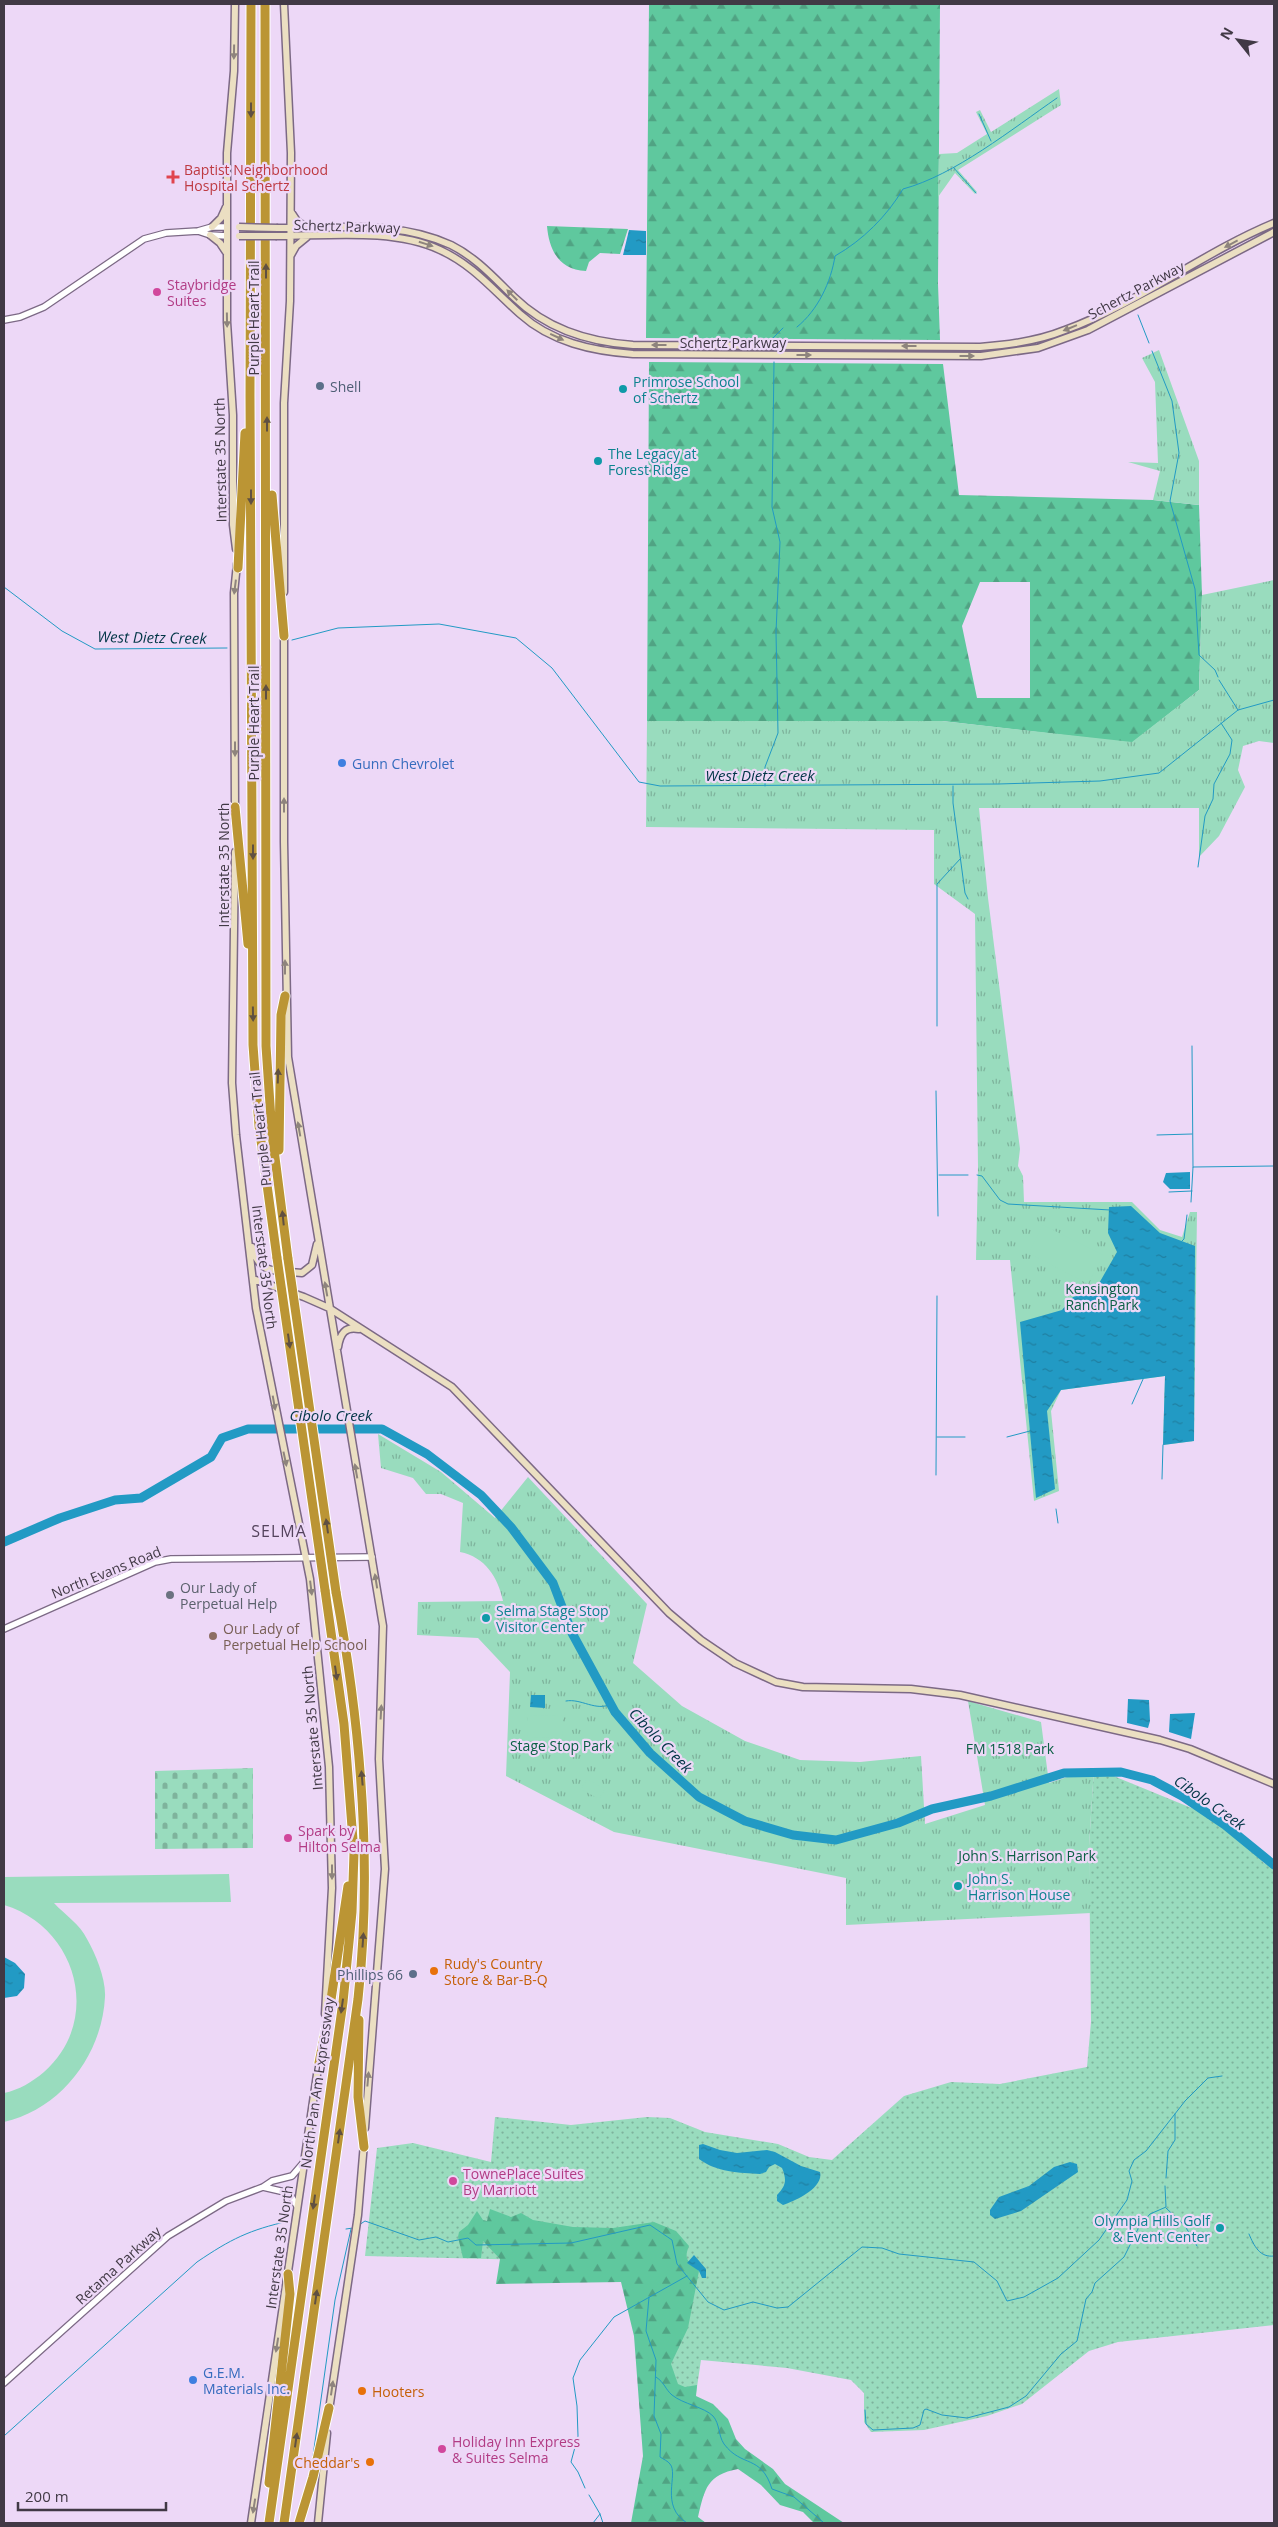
<svg xmlns="http://www.w3.org/2000/svg" width="1278" height="2527" font-family="'Open Sans',sans-serif">
<style>
.grass{fill:url(#grass-dots)}
.forest{fill:url(#forest-firs);fill-rule:evenodd}
.cemetery{fill:url(#cemetery-stones)}
.park{fill:url(#park-tufts)}
.garden{fill:#99dcbe}
.water{fill:url(#water-ripples)}
.lines{fill:none;stroke-linecap:round;stroke-linejoin:round}
.stream{stroke:#229ac4;stroke-width:1}
.river{stroke:#229ac4;stroke-width:9}
.tertiary-casing{stroke:#7c6985;stroke-width:8}
.secondary-casing{stroke:#7c6985;stroke-width:9}
.motorway-casing{stroke:#fff;stroke-width:11}
.tertiary{stroke:#fff;stroke-width:5.5}
.secondary{stroke:#ebdfc2;stroke-width:6}
.motorway{stroke:#bb9534;stroke-width:9}
.secondary-bridge-casing{stroke:#7c6985;stroke-width:9;stroke-linecap:butt}
.motorway-bridge-casing{stroke:#fff;stroke-width:11;stroke-linecap:butt}
.secondary-bridge{stroke:#ebdfc2;stroke-width:6}
.motorway-bridge{stroke:#bb9534;stroke-width:9}
.oneway{fill:#8e847d}
.oneway2{fill:#605041}
.health-dot{fill:#e0444e;stroke:#edd8f7;stroke-width:2}
.hotel-dot{fill:#d1479c;stroke:#edd8f7;stroke-width:2}
.service-dot{fill:#5c6f8a;stroke:#edd8f7;stroke-width:2}
.culture-dot{fill:#0f9aa8;stroke:#edd8f7;stroke-width:2}
.shop-dot{fill:#3f7fe0;stroke:#edd8f7;stroke-width:2}
.worship-dot{fill:#6b7280;stroke:#edd8f7;stroke-width:2}
.education-dot{fill:#8d6e63;stroke:#edd8f7;stroke-width:2}
.food-dot{fill:#e8710a;stroke:#edd8f7;stroke-width:2}
.labels{text-anchor:middle;dominant-baseline:central;stroke-width:4.5;stroke-linejoin:round;paint-order:stroke}
.health-label{font-size:14px;fill:#be3a42;stroke:#edd8f7;text-anchor:start}
.street-label{font-size:14px;fill:#413945;stroke:#edd8f7}
.hotel-label{font-size:14px;fill:#b23c85;stroke:#edd8f7;text-anchor:start}
.culture-label{font-size:14px;fill:#0d838f;stroke:#edd8f7;text-anchor:start}
.service-label{font-size:14px;fill:#4e5e75;stroke:#edd8f7;text-anchor:start}
.shop-label{font-size:14px;fill:#366cbe;stroke:#edd8f7;text-anchor:start}
.park-label{font-size:14px;fill:#0b6045;stroke:#edd8f7}
.worship-label{font-size:14px;fill:#5b616d;stroke:#edd8f7;text-anchor:start}
.education-label{font-size:14px;fill:#785e54;stroke:#edd8f7;text-anchor:start}
.food-label{font-size:14px;fill:#c56008;stroke:#edd8f7;text-anchor:start}
.water-label{font-size:15px;font-style:italic;fill:#013546;stroke:#edd8f7}
.quarter-label{font-size:16px;letter-spacing:1px;fill:#54435c;stroke:#edd8f7}
</style>
<defs>
<pattern id="grass-dots" width="8" height="8" patternUnits="userSpaceOnUse" patternTransform="scale(1.25)"><rect width="8" height="8" fill="#99dcbe"/><path d="M2 2h.1M6 6h.1" fill="none" stroke="#7eb39c" stroke-width="1.8" stroke-linecap="round"/></pattern>
<pattern id="forest-firs" width="22" height="20" patternUnits="userSpaceOnUse" patternTransform="scale(1.25)"><rect width="22" height="20" fill="#5fc89e"/><path d="M5 1l3.5 6h-7zM16 11l3.5 6h-7z" fill="#50a383"/></pattern>
<pattern id="cemetery-stones" width="16" height="16" patternUnits="userSpaceOnUse" patternTransform="scale(1.25)"><rect width="16" height="16" fill="#99dcbe"/><path d="M2 7V4a2 2 0 0 1 4 0v3zM10 15v-3a2 2 0 0 1 4 0v3z" fill="#7eb39c"/></pattern>
<pattern id="park-tufts" width="24" height="20" patternUnits="userSpaceOnUse" patternTransform="scale(1.25)"><rect width="24" height="20" fill="#99dcbe"/><path d="M3 7l-1-3M5 7V3M7 7l1-3M15 17l-1-3M17 17v-4M19 17l1-3" fill="none" stroke="#7eb39c"/></pattern>
<pattern id="water-ripples" width="26" height="14" patternUnits="userSpaceOnUse" patternTransform="scale(1.25)"><rect width="26" height="14" fill="#229ac4"/><path d="M2 4q2-2 4 0t4 0M15 11q2-2 4 0t4 0" fill="none" stroke="#1f7fa1"/></pattern>
</defs>
<rect width="100%" height="100%" fill="#edd8f7"/>
<path class="grass" d="M1094,1768L1194,1809L1223,1818L1264,1863L1274,1868V2325L1118,2342L1089,2351L1022,2404L987,2416L924,2430L871,2432L864,2422V2393L851,2380L787,2368L701,2360L694,2407L658,2403L657,2263L365,2256L377,2148L413,2143L491,2162L495,2117L571,2125L647,2117L670,2118L705,2132L778,2144L809,2157L832,2160L904,2096L951,2082L1000,2084L1087,2067L1091,2022L1089,1846Z"/>
<path class="forest" d="M649,4H940L938,284L940,340L646,338Z
M547,226L628,229L620,254L600,253L589,262L586,271C559,270 549,250 547,226Z
M649,362L943,364L959,495L1153,500L1199,505L1202,595L1199,690L1132,743L942,721H647ZM980,582H1030V698H977L962,626Z
M490,2209L511,2217L521,2213L533,2220L573,2227L613,2228L654,2222L676,2231L689,2246C683,2260 689,2262 699,2271L688,2328L671,2364L678,2384L685,2387L697,2385L696,2396L713,2404L728,2419L736,2439L745,2449L773,2469L785,2484L844,2523H814L803,2512L780,2505L761,2485L738,2469C707,2475 705,2488 698,2517L706,2523H631L643,2456L634,2336L621,2282L496,2284L500,2259L483,2241L481,2258H463L458,2237L459,2232L468,2225L477,2211L483,2220L487,2221Z"/>
<path class="cemetery" d="M253,1768V1848L155,1849V1771Z"/>
<path class="park" d="M1059,89L1061,105L958,170L977,192L975,194L955,173L938,197L939,154L957,153L987,134L976,112L980,110L991,132Z
M1159,350L1199,461V505L1153,500L1160,471L1128,462L1158,463L1155,382L1142,358Z
M1274,580V743L1259,741L1243,746L1238,770L1245,787L1219,836L1199,857V808H979L988,898L1020,1149L1018,1166L1023,1176L1024,1202H1132L1160,1230L1182,1237L1190,1212H1197L1194,1441L1163,1445L1165,1376L1061,1390L1051,1411L1059,1491L1034,1501L1010,1260H976L978,1167L975,914L934,884V830L646,827L647,721H942L1132,742L1199,690L1202,595Z
M378,1434L441,1472L495,1518L528,1477L647,1604L633,1663L682,1706L745,1741L800,1760L860,1762L921,1756L925,1824L985,1805L968,1701L1041,1722L1049,1783L1094,1768L1089,1846L1091,1913L846,1925V1878L614,1832L506,1776L510,1672L478,1638L417,1635L418,1602L503,1601C498,1577 485,1557 460,1552L463,1503L441,1494H426L413,1478L381,1468Z"/>
<path class="garden" d="M1043,1225L1103,1255L1088,1284L1029,1253Z
M562,1715L563,1737L528,1738L527,1716Z
M587,1779L605,1789L599,1799L581,1789Z
M229,1874L231,1902L54,1903C65,1915 80,1924 87,1939C96,1955 106,1979 105,1997C102,2055 61,2109 4,2122V2093C19,2090 32,2082 44,2072C103,2020 77,1927 4,1905V1877Z"/>
<path class="water" d="M629,230L646,231V255H623Z
M1190,1172V1189H1170L1163,1182L1166,1173Z
M1131,1206L1160,1233L1195,1246L1194,1441L1163,1445L1165,1376L1061,1390L1047,1411L1055,1489L1036,1498L1020,1322L1062,1310L1073,1297L1094,1292L1117,1252L1108,1233L1109,1207Z
M531,1695H545V1708L530,1707Z
M1128,1699L1149,1700L1150,1721L1148,1728L1127,1723Z
M1195,1713L1191,1739L1169,1732L1170,1714Z
M4,1957L15,1963L25,1974L24,1988L17,1996L4,1998Z
M703,2144L720,2150L737,2153L767,2150L775,2152L801,2166L820,2172C824,2188 795,2201 783,2205L777,2201V2195C786,2186 787,2180 782,2168L775,2164L769,2167L766,2172L760,2174C740,2173 716,2172 699,2159V2145Z
M1070,2162L1077,2164L1078,2172L1021,2211L995,2219L990,2215V2210L999,2197L1029,2186L1054,2167Z
M694,2255L706,2269V2278H702L699,2271L687,2263Z"/>
<g class="lines">
<path class="stream" d="M979,114L991,141
M953,167L976,193
M1138,315L1149,343
M797,327C818,310 831,282 835,256C863,240 887,216 903,189C955,175 1012,129 1057,98
M773,338L783,328
M1152,351L1172,401L1179,453L1170,501L1195,589L1199,655L1215,670L1218,677
M4,587L62,631L95,649L227,648
M292,640L338,628L439,624L516,638L552,668L639,782L660,786L998,784L1100,781L1159,773L1238,710L1274,700
M1219,680L1238,710
M765,786V767L778,733L776,632L780,542L772,507L774,362
M953,786V803L965,893L968,899
M1198,867L1205,816L1213,799L1214,784L1230,754L1232,740L1221,723
M937,1026V884L961,858
M1192,1046L1193,1167
M936,1091L938,1216
M1157,1135L1192,1134
M939,1175H968
M977,1175L982,1176L1000,1200L1008,1204L1110,1210
M1169,1192L1192,1191
M1191,1202L1193,1167L1274,1166
M1181,1242L1184,1239L1187,1215
M1132,1404L1144,1377
M937,1437H965
M1007,1437L1030,1431
M936,1475L937,1296
M1162,1479L1163,1445
M1056,1509L1058,1523
M566,1701C581,1698 596,1712 611,1704
M1166,2178L1168,2151L1175,2140V2114
M1166,2208L1185,2226L1197,2246
M359,2225L365,2221L419,2240L436,2237L448,2242L468,2238L476,2245L571,2243L650,2225L672,2240L677,2264L708,2302L724,2310L753,2302L777,2308L788,2307L862,2247L882,2248L899,2254L974,2262L997,2281L1007,2301L1024,2297L1058,2278L1099,2240L1127,2200L1132,2181L1129,2171L1134,2160L1146,2151L1185,2101L1208,2078L1222,2076
M346,2229L353,2228
M1249,2234C1254,2246 1260,2258 1274,2256
M649,2297L646,2331L656,2360L654,2416L661,2434L660,2457C663,2459 668,2461 670,2464C679,2474 659,2506 687,2523
M656,2377C665,2383 665,2389 672,2395C683,2404 704,2407 713,2416C720,2424 718,2435 724,2444C742,2468 761,2454 772,2489L794,2497L824,2523
M865,2410L866,2424L873,2430L913,2428L920,2425L924,2410L926,2409L942,2415L967,2418L1009,2407L1026,2396L1061,2354L1077,2341L1086,2299L1092,2292L1095,2283L1124,2257L1140,2225L1150,2214L1166,2207L1165,2186
M4,2436L197,2262C231,2239 249,2230 289,2221
M313,2456L335,2300L351,2229
M585,2488L578,2472L571,2462L578,2436L577,2406L573,2378L580,2360L614,2317L687,2276
M589,2495L600,2514L603,2523
M593,2523L600,2514"/>
<path class="river" d="M4,1542L60,1518L115,1500L141,1498L211,1457L222,1438L248,1429H382L427,1454L481,1495L511,1527L553,1583L572,1633L615,1712L650,1753L699,1797L745,1821L793,1835L836,1840L898,1823L932,1809L991,1796L1064,1773L1121,1772L1152,1780L1182,1796L1225,1825L1274,1865"/>
<g class="tertiary-casing">
<path id="tertiary" d="M198,231L210,235L227,236
M4,320L20,317L44,307L144,239L166,233L198,231L212,227H227
M4,1629L155,1562L171,1559L372,1557
M263,2187L289,2193L297,2206
M4,2383L168,2236L226,2201L263,2187L272,2181L292,2176L304,2162"/>
</g>
<g class="secondary-casing">
<path id="secondary" d="M235,4L234,71L227,153V322L233,415V525L236,549
M291,212L297,221L306,227
M212,227L221,218L226,207
M278,228C336,228 397,220 451,245C477,258 495,279 515,298C548,330 589,342 633,345L980,347C1009,345 1038,341 1065,330C1139,303 1202,253 1274,223
M210,235L220,243L226,252
M277,236C328,236 393,228 440,250C473,265 493,290 520,314C551,342 592,351 633,354L981,356L1038,348L1088,330L1274,232
M291,255L296,246L307,237
M284,592V403L290,301L291,153L284,4
M284,632V842L288,1057L383,1626L379,1759L385,1869L365,2128
M235,809L234,593L237,564
M235,852L232,1083L236,1135L256,1308L310,1579L329,1767L332,1888L325,2014
M252,1247C260,1276 276,1270 302,1273L312,1265L317,1244
M253,1279L304,1297L329,1308L452,1387L669,1613L701,1640L735,1663L776,1682L803,1687L911,1689L960,1695L1160,1740L1190,1749L1274,1784
M338,1347C340,1334 345,1326 359,1329
M329,2410L358,2215L364,2143
M251,2523L319,2061
M318,2523L327,2433"/>
</g>
<g class="motorway-casing">
<path id="motorway" d="M251,4L250,396L253,1045L259,1126L277,1258
M265,4L266,1046L272,1134L288,1259
M272,495L284,636
M238,568L245,433
M235,807L248,944
M279,1150L281,1015L285,996
M359,2020L358,2097L364,2147
M319,2063L329,2013L348,1886
M269,2483L290,2294L288,2274
M269,2523L343,2002L352,1912L354,1853L344,1724L325,1590
M284,2523L358,1999C373,1863 361,1727 336,1592
M299,2523L313,2477L329,2408"/>
</g>
<use href="#tertiary" class="tertiary"/>
<use href="#secondary" class="secondary"/>
<use href="#motorway" class="motorway"/>
<g class="secondary-bridge-casing">
<path id="secondary-bridge" d="M239,227L278,228
M239,236H277"/>
</g>
<g class="motorway-bridge-casing">
<path id="motorway-bridge" d="M277,1258L325,1590
M288,1259L336,1592"/>
</g>
<use href="#secondary-bridge" class="secondary-bridge"/>
<use href="#motorway-bridge" class="motorway-bridge"/>
</g>
<defs><path id="oneway-solid" d="M-6-.8H1V-3.2L6.5 0L1 3.2V.8H-6Z" transform="scale(1.25)"/></defs>
<g class="oneway">
<use href="#oneway-solid" transform="translate(234 52) rotate(91)"/>
<use href="#oneway-solid" transform="translate(426 244) rotate(17)"/>
<use href="#oneway-solid" transform="translate(1231 244) rotate(152)"/>
<use href="#oneway-solid" transform="translate(512 295) rotate(-135)"/>
<use href="#oneway-solid" transform="translate(227 320) rotate(89)"/>
<use href="#oneway-solid" transform="translate(1070 328) rotate(158)"/>
<use href="#oneway-solid" transform="translate(557 337) rotate(25)"/>
<use href="#oneway-solid" transform="translate(659 345) rotate(-180)"/>
<use href="#oneway-solid" transform="translate(909 346) rotate(-180)"/>
<use href="#oneway-solid" transform="translate(804 355)"/>
<use href="#oneway-solid" transform="translate(967 356)"/>
<use href="#oneway-solid" transform="translate(235 587) rotate(97)"/>
<use href="#oneway-solid" transform="translate(235 749) rotate(90)"/>
<use href="#oneway-solid" transform="translate(284 805) rotate(-90)"/>
<use href="#oneway-solid" transform="translate(285 967) rotate(-90)"/>
<use href="#oneway-solid" transform="translate(299 1129) rotate(-100)"/>
<use href="#oneway-solid" transform="translate(326 1289) rotate(-100)"/>
<use href="#oneway-solid" transform="translate(274 1403) rotate(80)"/>
<use href="#oneway-solid" transform="translate(285 1459) rotate(78)"/>
<use href="#oneway-solid" transform="translate(356 1471) rotate(-100)"/>
<use href="#oneway-solid" transform="translate(376 1581) rotate(-99)"/>
<use href="#oneway-solid" transform="translate(311 1588) rotate(83)"/>
<use href="#oneway-solid" transform="translate(381 1712) rotate(-87)"/>
<use href="#oneway-solid" transform="translate(332 1872) rotate(90)"/>
<use href="#oneway-solid" transform="translate(368 2079) rotate(-85)"/>
<use href="#oneway-solid" transform="translate(277 2345) rotate(99)"/>
<use href="#oneway-solid" transform="translate(332 2388) rotate(-82)"/>
<use href="#oneway-solid" transform="translate(254 2506) rotate(99)"/>
</g>
<g class="oneway2">
<use href="#oneway-solid" transform="translate(251 110) rotate(90)"/>
<use href="#oneway-solid" transform="translate(266 271) rotate(-90)"/>
<use href="#oneway-solid" transform="translate(267 424) rotate(-90)"/>
<use href="#oneway-solid" transform="translate(251 497) rotate(90)"/>
<use href="#oneway-solid" transform="translate(266 692) rotate(-90)"/>
<use href="#oneway-solid" transform="translate(253 852) rotate(90)"/>
<use href="#oneway-solid" transform="translate(253 1014) rotate(89)"/>
<use href="#oneway-solid" transform="translate(278 1076) rotate(-88)"/>
<use href="#oneway-solid" transform="translate(283 1218) rotate(-96)"/>
<use href="#oneway-solid" transform="translate(289 1341) rotate(82)"/>
<use href="#oneway-solid" transform="translate(327 1526) rotate(-98)"/>
<use href="#oneway-solid" transform="translate(336 1673) rotate(82)"/>
<use href="#oneway-solid" transform="translate(362 1778) rotate(-95)"/>
<use href="#oneway-solid" transform="translate(363 1940) rotate(-86)"/>
<use href="#oneway-solid" transform="translate(342 2006) rotate(98)"/>
<use href="#oneway-solid" transform="translate(339 2136) rotate(-82)"/>
<use href="#oneway-solid" transform="translate(314 2202) rotate(98)"/>
<use href="#oneway-solid" transform="translate(316 2297) rotate(-82)"/>
<use href="#oneway-solid" transform="translate(296 2440) rotate(-82)"/>
</g>
<path class="health-dot" d="M170.5 169.5h5v5h5v5h-5v5h-5v-5h-5v-5h5z"/>
<g class="hotel-dot">
<circle cx="157" cy="292" r="5"/>
<circle cx="288" cy="1838" r="5"/>
<circle cx="453" cy="2181" r="5"/>
<circle cx="442" cy="2449" r="5"/>
</g>
<g class="service-dot">
<circle cx="320" cy="386" r="5"/>
<circle cx="413" cy="1974" r="5"/>
</g>
<g class="culture-dot">
<circle cx="623" cy="389" r="5"/>
<circle cx="598" cy="461" r="5"/>
<circle cx="486" cy="1618" r="5"/>
<circle cx="958" cy="1886" r="5"/>
<circle cx="1220" cy="2228" r="5"/>
</g>
<g class="shop-dot">
<circle cx="342" cy="763" r="5"/>
<circle cx="193" cy="2380" r="5"/>
</g>
<circle class="worship-dot" cx="170" cy="1595" r="5"/>
<circle class="education-dot" cx="213" cy="1636" r="5"/>
<g class="food-dot">
<circle cx="434" cy="1971" r="5"/>
<circle cx="362" cy="2391" r="5"/>
<circle cx="370" cy="2462" r="5"/>
</g>
<g class="labels">
<g class="health-label">
<text x="184" y="169">Baptist Neighborhood<tspan x="184" dy="16">Hospital Schertz</tspan></text>
</g>
<g class="street-label">
<text transform="translate(347 226) rotate(2)">Schertz Parkway</text>
<text transform="translate(1136 290) rotate(-28)">Schertz Parkway</text>
<text transform="translate(253 318) rotate(-90)">Purple Heart Trail</text>
<text x="733" y="342">Schertz Parkway</text>
<text transform="translate(220 460) rotate(-91)">Interstate 35 North</text>
<text transform="translate(253 723) rotate(-90)">Purple Heart Trail</text>
<text transform="translate(223 865) rotate(-90)">Interstate 35 North</text>
<text transform="translate(260 1129) rotate(-96)">Purple Heart Trail</text>
<text transform="translate(265 1267) rotate(83)">Interstate 35 North</text>
<text transform="translate(106 1572) rotate(-22)">North Evans Road</text>
<text transform="translate(312 1728) rotate(-95)">Interstate 35 North</text>
<text transform="translate(317 2083) rotate(-82)">North Pan Am Expressway</text>
<text transform="translate(279 2247) rotate(-82)">Interstate 35 North</text>
<text transform="translate(118 2265) rotate(-42)">Retama Parkway</text>
</g>
<g class="hotel-label">
<text x="167" y="284">Staybridge<tspan x="167" dy="16">Suites</tspan></text>
<text x="298" y="1830">Spark by<tspan x="298" dy="16">Hilton Selma</tspan></text>
<text x="463" y="2173">TownePlace Suites<tspan x="463" dy="16">By Marriott</tspan></text>
<text x="452" y="2441">Holiday Inn Express<tspan x="452" dy="16">&amp; Suites Selma</tspan></text>
</g>
<g class="culture-label">
<text x="633" y="381">Primrose School<tspan x="633" dy="16">of Schertz</tspan></text>
<text x="608" y="453">The Legacy at<tspan x="608" dy="16">Forest Ridge</tspan></text>
<text x="496" y="1610">Selma Stage Stop<tspan x="496" dy="16">Visitor Center</tspan></text>
<text x="968" y="1878">John S.<tspan x="968" dy="16">Harrison House</tspan></text>
<text x="1210" y="2220" text-anchor="end">Olympia Hills Golf<tspan x="1210" dy="16">&amp; Event Center</tspan></text>
</g>
<g class="service-label">
<text x="330" y="386">Shell</text>
<text x="403" y="1974" text-anchor="end">Phillips 66</text>
</g>
<g class="shop-label">
<text x="352" y="763">Gunn Chevrolet</text>
<text x="203" y="2372">G.E.M.<tspan x="203" dy="16">Materials Inc.</tspan></text>
</g>
<g class="park-label">
<text x="1102" y="1288">Kensington<tspan x="1102" dy="16">Ranch Park</tspan></text>
<text x="561" y="1745">Stage Stop Park</text>
<text x="1010" y="1748">FM 1518 Park</text>
<text x="1027" y="1855">John S. Harrison Park</text>
</g>
<g class="worship-label">
<text x="180" y="1587">Our Lady of<tspan x="180" dy="16">Perpetual Help</tspan></text>
</g>
<g class="education-label">
<text x="223" y="1628">Our Lady of<tspan x="223" dy="16">Perpetual Help School</tspan></text>
</g>
<g class="food-label">
<text x="444" y="1963">Rudy's Country<tspan x="444" dy="16">Store &amp; Bar-B-Q</tspan></text>
<text x="372" y="2391">Hooters</text>
<text x="360" y="2462" text-anchor="end">Cheddar's</text>
</g>
<g class="water-label">
<text transform="translate(152 637) rotate(1)">West Dietz Creek</text>
<text x="760" y="775">West Dietz Creek</text>
<text x="331" y="1415">Cibolo Creek</text>
<text transform="translate(661 1740) rotate(46)">Cibolo Creek</text>
<text transform="translate(1210 1802) rotate(35)">Cibolo Creek</text>
</g>
<g class="quarter-label">
<text x="279" y="1531">SELMA</text>
</g>
</g>
<rect width="1278" height="2527" fill="none" stroke="#413945" stroke-width="10"/>
<g transform="translate(1238 40) rotate(300)" stroke="#edd8f7" stroke-width="4" paint-order="stroke">
<path d="M0-4L9 19L0 12L-9 19Z" fill="#413945"/>
<text y="-8" font-size="14" font-weight="bold" text-anchor="middle" fill="#413945">N</text>
</g>
<path d="M18 2502v8h148v-8" fill="none" stroke="#413945" stroke-width="2.5"/>
<text x="25" y="2502" font-size="15" fill="#413945" stroke="#edd8f7" stroke-width="4" paint-order="stroke">200 m</text>
</svg>
